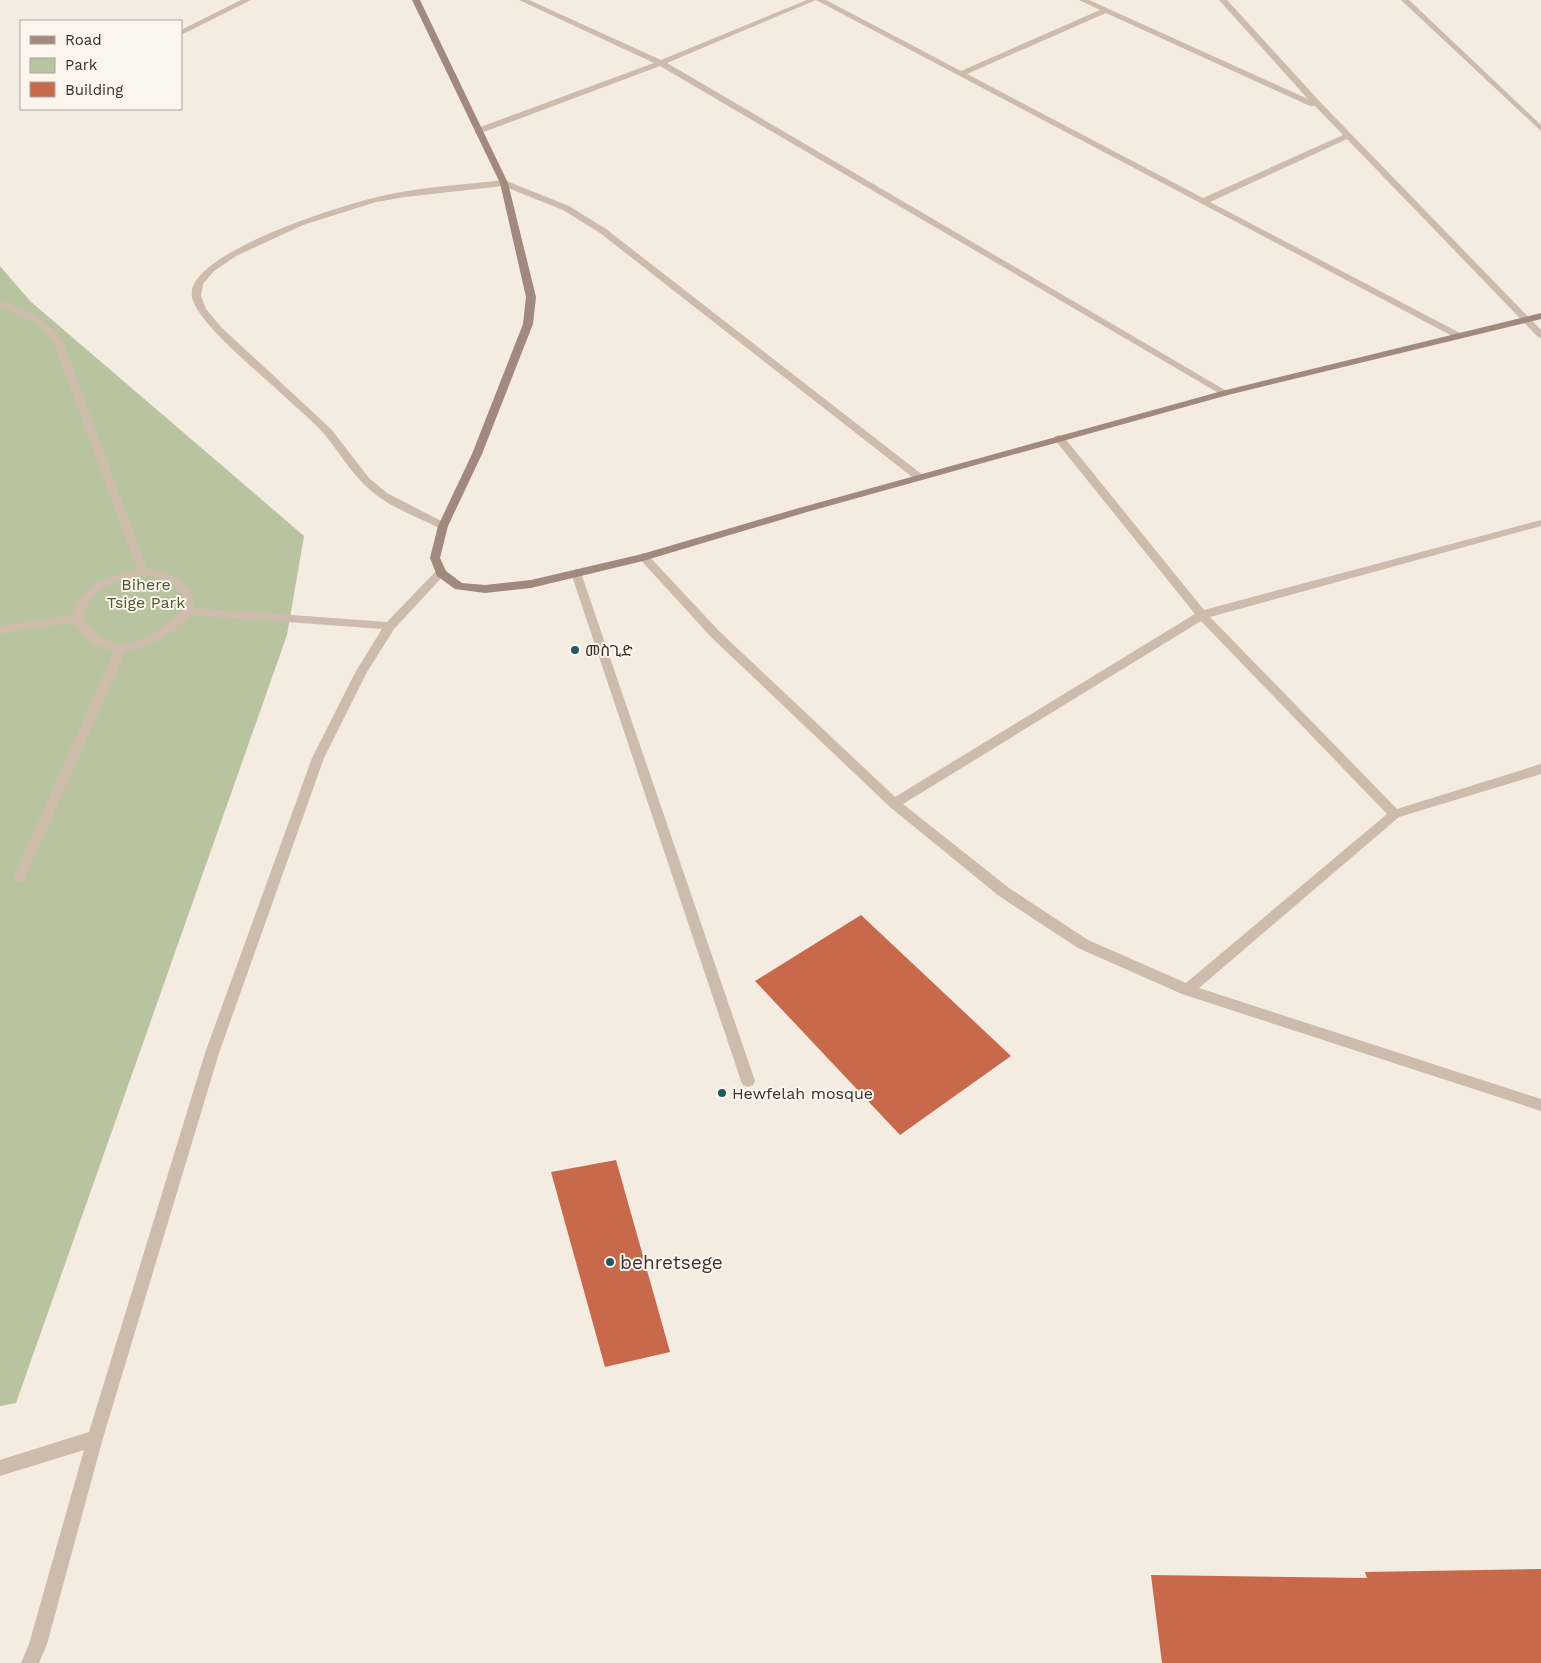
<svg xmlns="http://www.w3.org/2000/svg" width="1541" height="1663" font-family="'Work Sans','Noto Sans Ethiopic',sans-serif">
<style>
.green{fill:#b8c4a0}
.building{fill:#c8694b}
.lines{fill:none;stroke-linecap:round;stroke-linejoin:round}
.service{fill:#cdbbac;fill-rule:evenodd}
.minor{fill:#cdbbac;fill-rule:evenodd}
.secondary{fill:#a18a7d;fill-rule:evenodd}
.poi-dot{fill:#1f5a5e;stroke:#fbf5ee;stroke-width:2}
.labels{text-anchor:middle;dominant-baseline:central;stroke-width:4;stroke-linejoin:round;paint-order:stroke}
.park-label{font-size:16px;fill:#4a5a2e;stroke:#fbf5ee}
.poi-label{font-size:16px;fill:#3b302b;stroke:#fbf5ee;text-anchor:start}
.near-poi-label{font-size:19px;fill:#3b302b;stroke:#fbf5ee;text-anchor:start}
</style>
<rect width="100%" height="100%" fill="#f4ebe1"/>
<path class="green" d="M0,266L30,301L304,536L287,635L16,1403L0,1406Z"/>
<path class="building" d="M861,915L1011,1056L900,1135L755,981Z
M616,1160L670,1352L605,1367L551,1172Z
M1541,1569V1663H1162L1151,1575L1367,1578L1365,1572Z"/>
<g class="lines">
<path class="service" d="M241,0H251L181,35V30Z
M576,569L581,573L755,1081L753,1085L748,1087L743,1085L741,1081L571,573Z"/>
<path class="minor" d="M519,0H529L661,60L807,0H826L961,71L1100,10L1079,0H1089L1308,99L1219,0H1227L1322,104L1541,330V338L1538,337L1347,139L1210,202L1462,334V338H1456L816,0L667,63L1230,393L1225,396L1222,395L660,66L481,133H475V129L654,63ZM1106,13L1310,106H1315L1343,135L1203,198L967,74Z
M1401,0H1409L1541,125V131Z
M504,180L569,206L606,229L924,476L925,478L924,480H916L600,233L563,210L503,186L405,197L376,202L303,225L236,256L214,271L203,284L201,296L206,309L221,327L331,429L369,478L387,493L447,524L448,526L447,528H439C420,518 397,510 379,497C356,481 342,456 325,435C313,421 297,408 284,396C263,376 196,322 192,297C184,254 340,206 373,198C416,187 461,185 504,180Z
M0,301C26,308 47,319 63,341L147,568C170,573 194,580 194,608L387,622L437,570L441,569L446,573L394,629L367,672L324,758L219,1053L103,1438L47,1644L39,1663H21L29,1644L84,1450L0,1476V1460L89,1432L205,1053L312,758L356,671L382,629L191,615C173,632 151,649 126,651L25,878L24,882H14L13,878L114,651C93,646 86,641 74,622L0,634V626L72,615C83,583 106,577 137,569L53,341L36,323L0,307ZM143,575C166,579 184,583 182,610C151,640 112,663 83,618C93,586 113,582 143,575Z
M1059,435L1063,436L1204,610L1541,520V526L1210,617L1397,809L1541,764V774L1399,817L1199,988L1541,1099V1111L1182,994L1078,948L999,896L890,807L711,637L638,557L643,553L647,554L719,631L895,797L1195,614L1055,440V436ZM1201,621L1387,814L1186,983L1088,940L1009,888L903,804Z"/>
<path class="secondary" d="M412,0H420L508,183L536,297L533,324L482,454L448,526L440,558L446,571L462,583L485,585L531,580L642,554L799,508L1222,391L1541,313V319L1228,395L807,512L643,561L531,588L485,593L455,589L437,576L430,558L438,526L472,454L523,324L526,297L500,183Z"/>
</g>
<g class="poi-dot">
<circle cx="575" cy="650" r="5"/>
<circle cx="722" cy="1093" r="5"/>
<circle cx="610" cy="1262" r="5"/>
</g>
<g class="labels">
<g class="park-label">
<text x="146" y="584">Bihere<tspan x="146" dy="18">Tsige Park</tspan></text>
</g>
<g class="poi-label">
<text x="585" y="650">መስጊድ</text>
<text x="732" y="1093">Hewfelah mosque</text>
</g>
<g class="near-poi-label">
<text x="620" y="1262">behretsege</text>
</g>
</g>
<rect x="20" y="20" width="162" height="90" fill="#fbf5ee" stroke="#aea6a0"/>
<rect x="30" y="36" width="25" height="8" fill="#a18a7d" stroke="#aea6a0"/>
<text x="65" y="45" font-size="15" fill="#3b302b">Road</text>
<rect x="30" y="58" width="25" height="15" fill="#b8c4a0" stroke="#aea6a0"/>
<text x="65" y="70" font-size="15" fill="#3b302b">Park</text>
<rect x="30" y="82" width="25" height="15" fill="#c8694b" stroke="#aea6a0"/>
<text x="65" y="95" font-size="15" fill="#3b302b">Building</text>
</svg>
